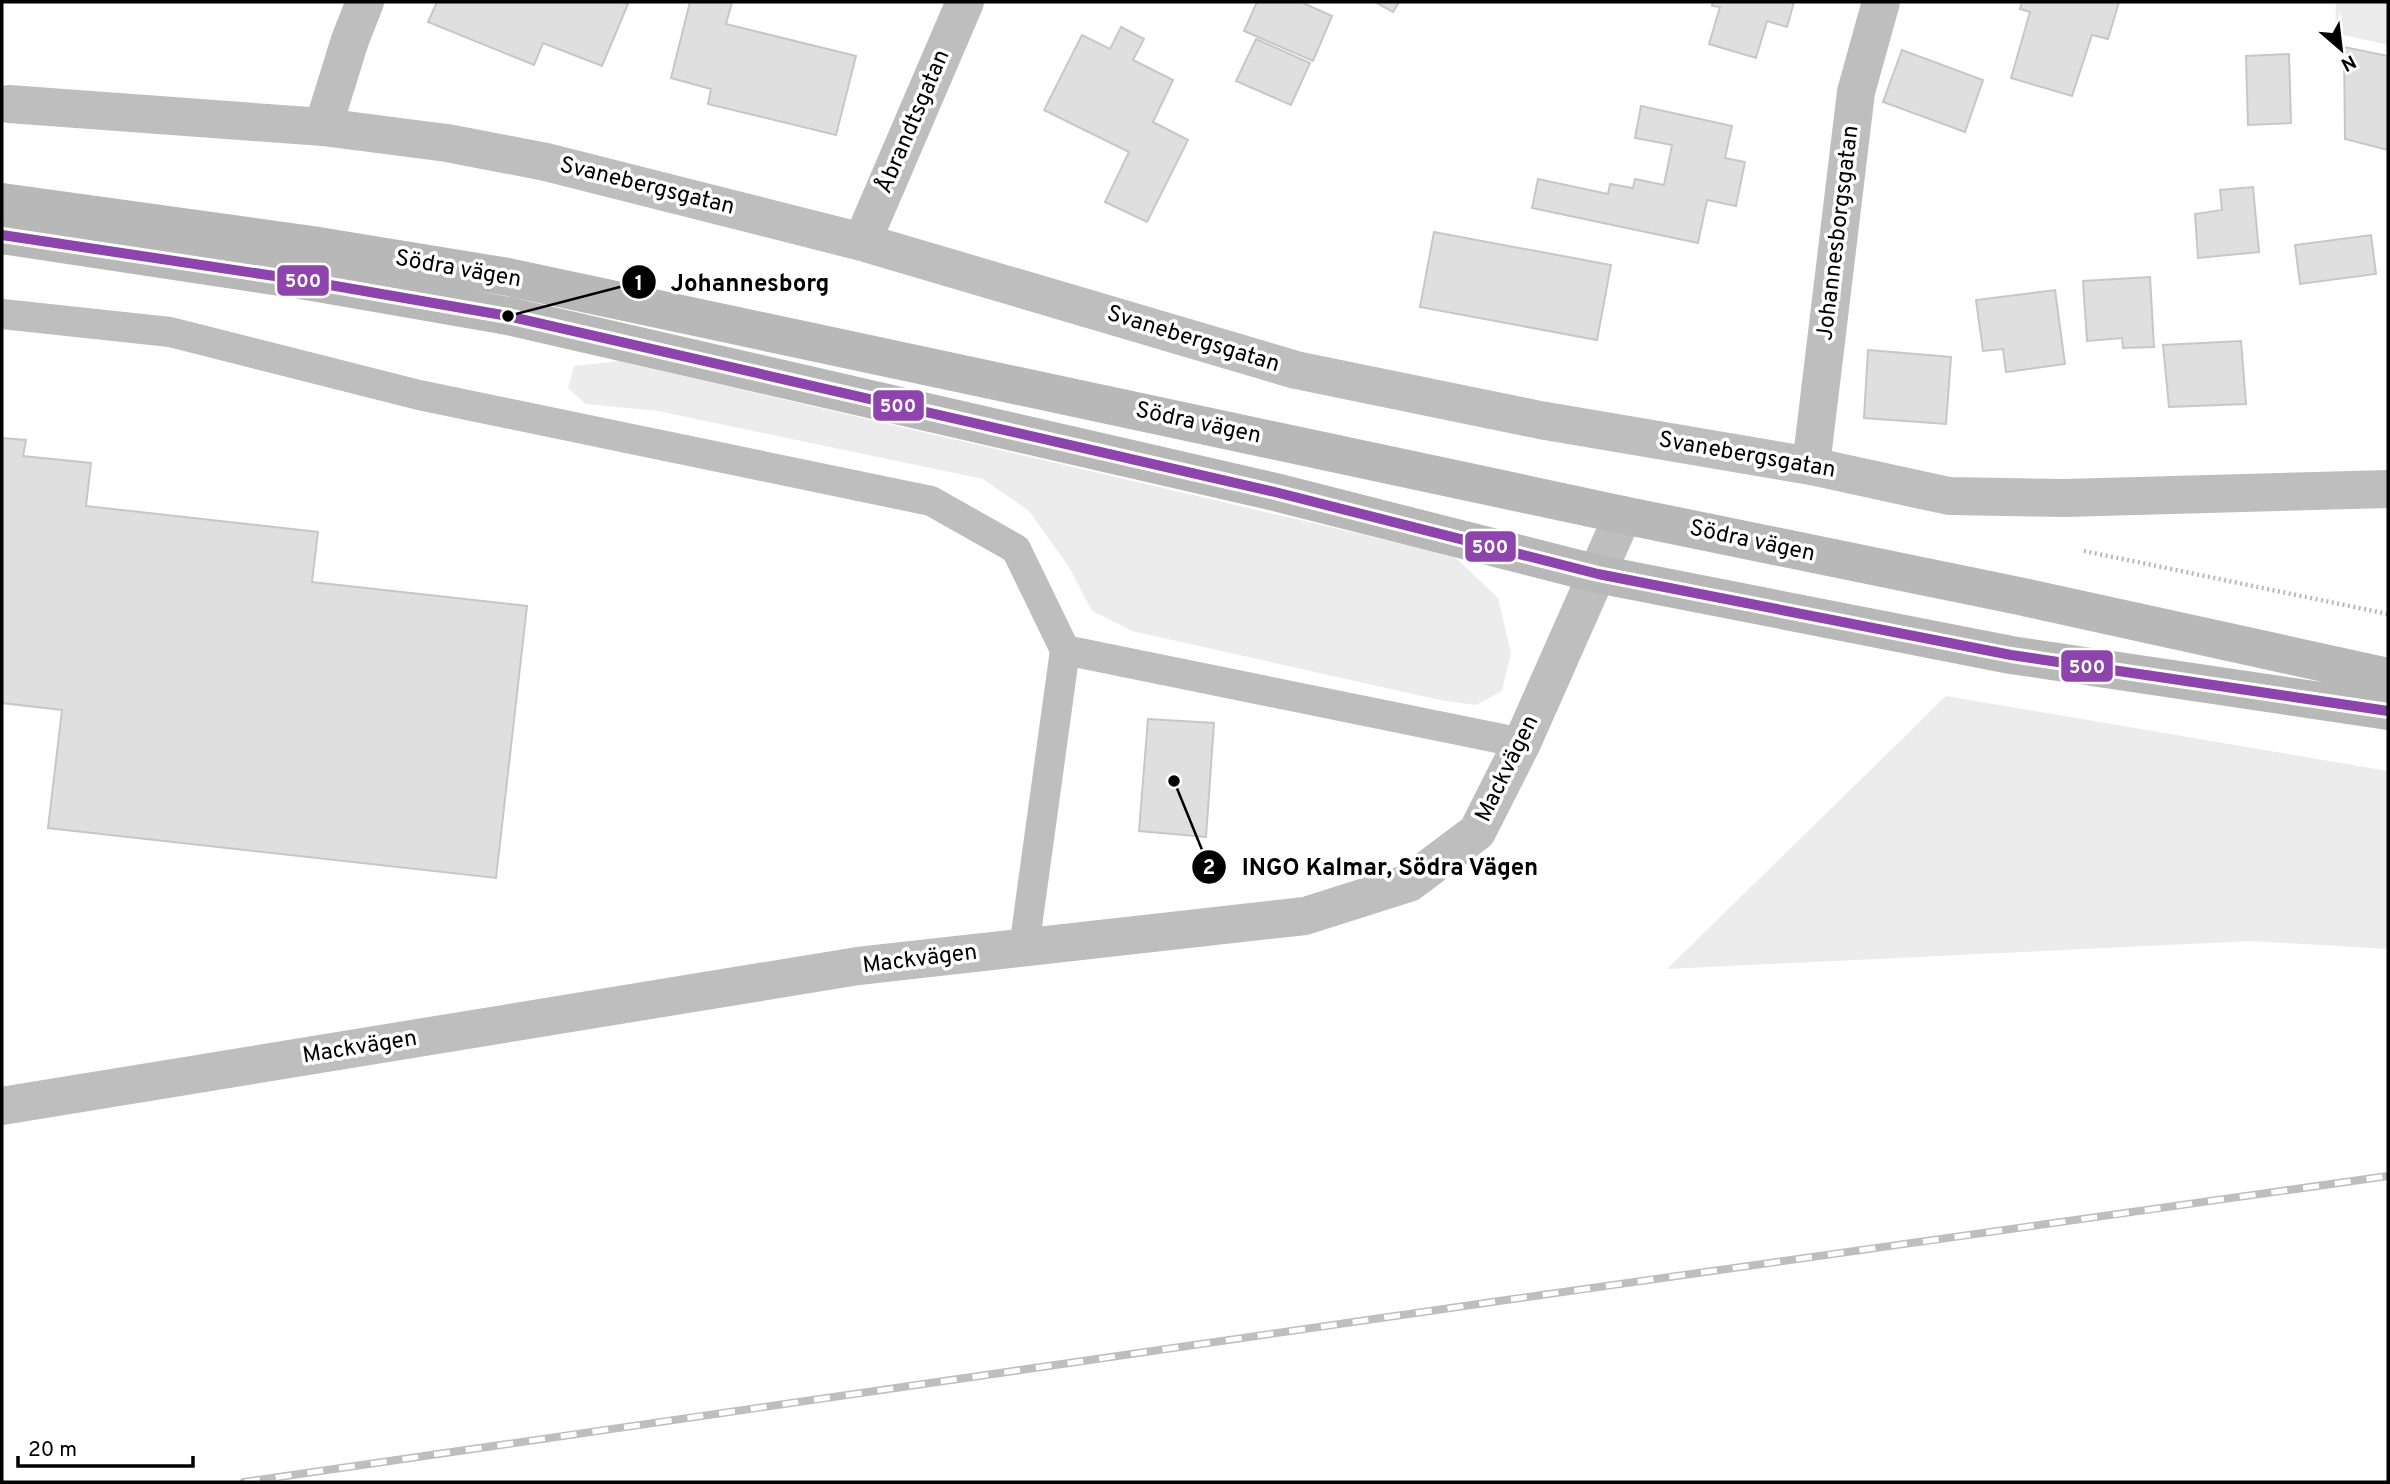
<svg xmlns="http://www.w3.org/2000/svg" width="2390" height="1484" font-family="Overpass,sans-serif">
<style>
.green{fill:#ececec}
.building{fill:#dfdfdf;stroke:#c7c7c7;stroke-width:2}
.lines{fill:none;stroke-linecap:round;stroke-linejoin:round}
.path{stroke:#b9b9b9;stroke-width:4.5;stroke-dasharray:2 3.5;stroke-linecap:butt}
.lane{stroke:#bebebe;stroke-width:30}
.street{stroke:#bebebe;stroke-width:38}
.secondary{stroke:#b8b8b8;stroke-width:38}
.rail-casing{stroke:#bebebe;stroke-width:8}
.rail{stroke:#fff;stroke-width:5;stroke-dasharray:16;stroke-linecap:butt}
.bus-1-casing{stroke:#fff;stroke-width:16}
.bus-1{stroke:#8e44ad;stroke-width:10}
.labels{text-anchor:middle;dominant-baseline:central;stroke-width:7;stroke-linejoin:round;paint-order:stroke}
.street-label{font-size:23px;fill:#000;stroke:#fff}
.leader{fill:none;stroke:#000;stroke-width:2.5}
.callout-dot{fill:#000;stroke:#fff;stroke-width:2.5}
.mark-label{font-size:21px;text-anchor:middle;font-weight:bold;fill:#fff}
.callout-label{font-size:24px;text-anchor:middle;font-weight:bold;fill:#000;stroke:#fff;stroke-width:7;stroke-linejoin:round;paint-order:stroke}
.line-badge{stroke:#fff;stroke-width:2.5}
.badge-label{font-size:19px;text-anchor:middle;font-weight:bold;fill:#fff}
</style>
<rect width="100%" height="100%" fill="#fff"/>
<path class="green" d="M2336,2H2388V45L2335,33Z
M619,361L1454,556L1498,598L1511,653L1502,691L1476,705L1440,700L1132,631L1092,611L1069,567L1029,511L983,479L658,411L586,404L568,388L574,366Z
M1946,696L2388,771V949L2251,941L1667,969Z"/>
<path class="building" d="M437,2H623L628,4L602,66L543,43L534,65L428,22Z
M690,2H732L726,24L856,56L836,135L708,104L711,89L671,78Z
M1257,2H1301L1332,16L1313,61L1244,31Z
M1375,2H1399L1393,12Z
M1713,2H1794L1787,27L1767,21L1756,58L1709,44L1720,7L1712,6Z
M2022,2H2119L2108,39L2092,35L2072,96L2011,78L2030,12L2020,9Z
M1121,27L1144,39L1133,60L1173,80L1153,122L1188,140L1147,222L1105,202L1129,152L1044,110L1082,35L1110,49Z
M1256,39L1310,63L1291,105L1236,81Z
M2344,47L2388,56V150L2345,139Z
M1902,50L1983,80L1965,132L1883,102Z
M2289,54L2291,123L2248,125L2246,56Z
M1641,106L1732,126L1725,158L1745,162L1736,206L1707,200L1698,243L1532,208L1538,179L1608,194L1610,184L1633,188L1635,179L1664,185L1672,145L1635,138Z
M2253,187L2259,252L2198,258L2195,214L2222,210L2220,190Z
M1434,232L1611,265L1597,340L1420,307Z
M2371,235L2376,274L2300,284L2295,245Z
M2150,277L2154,347L2123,348L2122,338L2087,341L2083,281Z
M2055,290L2065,364L2006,372L2003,349L1983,351L1976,300Z
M2241,341L2246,404L2169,407L2163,345Z
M1868,350L1951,357L1946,424L1864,418Z
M2,438L26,440L23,456L91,463L86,506L318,532L312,582L527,606L496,878L48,828L62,710L2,703Z
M1148,719L1214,723L1206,837L1139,831Z"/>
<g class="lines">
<path class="path" d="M2084,551L2388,614"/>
<path class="lane" d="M2,314L170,332L419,395L931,501L1016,549L1065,650L1024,948
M1065,650L1522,743"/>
<path class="street" d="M9,104L323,127L447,143L546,162L862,242L1296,370L1540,420L1811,466L1949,496L2065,498L2388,489
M323,127L350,40L365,2
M862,242L965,2
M1811,466L1856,92L1881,2
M2,1106L858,966L1305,916L1409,883L1477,832L1522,743L1623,515"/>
<path class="secondary" d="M2,202L312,245L508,277L1623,515L2019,596L2388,677
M2,235L301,280L508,316L1275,492L1598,574L2011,655L2388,711"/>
<g class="rail-casing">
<path id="rail" d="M244,1482L1499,1301L2388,1176"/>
</g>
<use href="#rail" class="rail"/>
<g class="bus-1-casing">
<path id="bus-1" d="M2,235L301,280L508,316L1275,492L1598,574L2011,655L2388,711"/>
</g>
<use href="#bus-1" class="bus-1"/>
</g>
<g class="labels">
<g class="street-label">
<text transform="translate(914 122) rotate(-67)">Åbrandtsgatan</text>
<text transform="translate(647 187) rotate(14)">Svanebergsgatan</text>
<text transform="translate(1839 233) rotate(-83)">Johannesborgsgatan</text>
<text transform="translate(458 270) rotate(10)">Södra vägen</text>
<text transform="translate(1193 340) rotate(17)">Svanebergsgatan</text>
<text transform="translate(1198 424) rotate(12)">Södra vägen</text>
<text transform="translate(1747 456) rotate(10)">Svanebergsgatan</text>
<text transform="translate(1752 542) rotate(12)">Södra vägen</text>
<text transform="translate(1508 769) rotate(-64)">Mackvägen</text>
<text transform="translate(920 960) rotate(-7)">Mackvägen</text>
<text transform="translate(360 1048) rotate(-9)">Mackvägen</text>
</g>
</g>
<path class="leader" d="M508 316L639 282M1174 781L1209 867"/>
<g class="callout-dot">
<circle cx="508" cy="316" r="7"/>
<circle cx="1174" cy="781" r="7"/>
<circle cx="639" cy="282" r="18"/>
<circle cx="1209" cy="867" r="18"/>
</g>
<g class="mark-label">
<text x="639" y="290">1</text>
<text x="1209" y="874">2</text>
</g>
<g class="callout-label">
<text x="750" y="291">Johannesborg</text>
<text x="1390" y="875">INGO Kalmar, Södra Vägen</text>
</g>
<g class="line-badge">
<rect x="276" y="264" width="54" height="33" rx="7" fill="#8e44ad"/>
<rect x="872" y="389" width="53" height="33" rx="7" fill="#8e44ad"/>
<rect x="1464" y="530" width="53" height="33" rx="7" fill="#8e44ad"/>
<rect x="2060" y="649" width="54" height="34" rx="7" fill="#8e44ad"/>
</g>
<g class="badge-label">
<text x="303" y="287">500</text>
<text x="898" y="412">500</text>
<text x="1490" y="553">500</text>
<text x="2087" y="673">500</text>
</g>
<rect width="2390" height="1484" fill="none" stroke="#000000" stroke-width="7"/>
<g transform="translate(2341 49) rotate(152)" stroke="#ffffff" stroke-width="5" paint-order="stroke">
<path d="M0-5L12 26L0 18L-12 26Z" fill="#000000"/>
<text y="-10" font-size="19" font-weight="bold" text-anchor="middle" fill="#000000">N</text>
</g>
<path d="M18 1456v10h175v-10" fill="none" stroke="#000000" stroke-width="3.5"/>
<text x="28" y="1456" font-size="21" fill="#000000" stroke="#ffffff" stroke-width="5" paint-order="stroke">20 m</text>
</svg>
